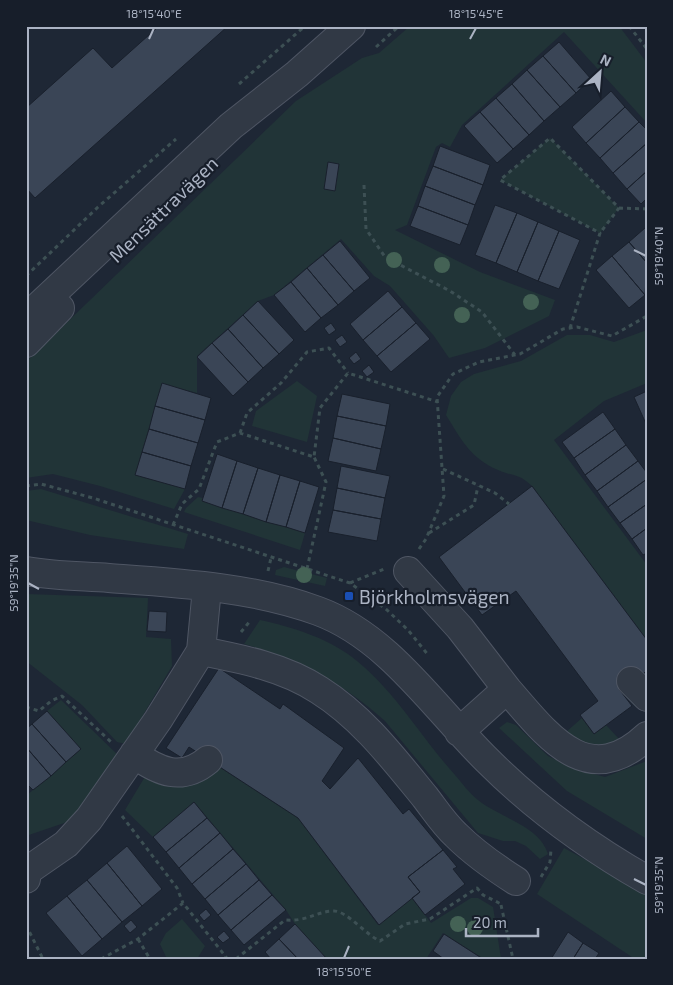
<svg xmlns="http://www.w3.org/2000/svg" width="673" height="985" font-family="'Exo 2',sans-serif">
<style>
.green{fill:#213437}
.building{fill:#3a4556;stroke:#19202c}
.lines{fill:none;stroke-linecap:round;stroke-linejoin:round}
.minor-casing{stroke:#4f5664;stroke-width:30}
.path{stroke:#3d5054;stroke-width:3;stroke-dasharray:4 4;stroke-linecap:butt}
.minor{stroke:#313945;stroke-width:28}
.tree{fill:#446255}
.ticks{fill:none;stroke:#abb3c3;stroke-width:2}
.transit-dot{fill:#1a4fb4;stroke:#171e2a;stroke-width:2}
.labels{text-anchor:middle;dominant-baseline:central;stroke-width:4.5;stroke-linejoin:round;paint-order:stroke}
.street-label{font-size:19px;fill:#abb3c3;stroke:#171e2a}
.poi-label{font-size:19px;fill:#abb3c3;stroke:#171e2a;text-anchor:start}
.neatline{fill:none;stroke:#abb3c3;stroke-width:2}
.ticks-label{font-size:12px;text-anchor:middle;fill:#abb3c3}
</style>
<rect width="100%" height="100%" fill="#1e2735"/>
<path class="green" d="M410,26H619L647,63V123L564,32L462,125L450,147L442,143L436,147L407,225L395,230L480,272L555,300L549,316L485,348L449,358L434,336L390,286L374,276L341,239L274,295L258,301L197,356V393L162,384L135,475L185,489L174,509L100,486L53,474L26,478V362L296,101L362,58L379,53Z
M550,138L619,208L600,233L500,180Z
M647,330V383L604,401L554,440L647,565V640L532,486C518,473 514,477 498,470C470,458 461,439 446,415L451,396L461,382L474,374L521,361L567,335H590L614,342Z
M297,381L317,396L307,442L252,426L256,411Z
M41,489L188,534L184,549L90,535L26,520V491Z
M198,497L203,498L202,501L305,533L300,550L184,512L186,508Z
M284,567L327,578L325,586L275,575L276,570Z
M26,594L148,598L146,637L171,639L172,666L126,744L117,742L82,705L26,661Z
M260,620C292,627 325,637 352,657C393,688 420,736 455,775C462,783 469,793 478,800C500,818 539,825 548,854L540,859L526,846L515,841H503L478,833L385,721C343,683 298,659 244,644Z
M61,700L119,756L80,810L67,822L26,836V796L81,749L47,711Z
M582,718L594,734L606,725L620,740L605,748L575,741L566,732Z
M507,722L516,725L548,756L575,769L605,777L647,761V839L567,791L499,728Z
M218,766L298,818L378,925L412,898L431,923L471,898H478L493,907L501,959H484L443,933L426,959H327L295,924L286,910L194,802L153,837L125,810L146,775Z
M564,848L647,893V959H635L537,894Z
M182,919L205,946L197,959H167L160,944L166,933Z"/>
<path class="building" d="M159,26H228L35,198L26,188V108L93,48L112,68Z
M559,42L591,79L576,93L543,56Z
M543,56L576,93L560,107L527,70Z
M527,70L560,107L544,121L512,84Z
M512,84L544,121L529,135L496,98Z
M611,91L625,107L586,143L572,127Z
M496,98L529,135L513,149L480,112Z
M625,107L639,122L600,158L586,143Z
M480,112L513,149L497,163L464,126Z
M639,122L647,130V143L613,173L600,158Z
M647,143V171L627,189L613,173Z
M440,146L490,165L483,185L433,166Z
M328,162L339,164L335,191L324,189Z
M433,166L483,185L475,205L425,186Z
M647,171V198L641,204L627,189Z
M425,186L475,205L468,225L418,206Z
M495,205L517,213L496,263L475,255Z
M418,206L468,225L460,245L410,226Z
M517,213L538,222L517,272L496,263Z
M538,222L559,231L538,281L517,272Z
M645,228L647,230V263L629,242Z
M559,231L580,240L559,289L538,281Z
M340,241L370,278L354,291L323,255Z
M629,242L647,263L645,295L612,256Z
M323,255L354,291L338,305L307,268Z
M612,256L645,295L629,308L596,270Z
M307,268L338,305L321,318L291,282Z
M291,282L321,318L305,332L274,295Z
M388,291L402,307L363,340L350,324Z
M258,301L294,340L279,354L243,315Z
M402,307L416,323L377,356L363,340Z
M243,315L279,354L263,368L228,329Z
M331,323L336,330L329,335L324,328Z
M416,323L430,339L391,372L377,356Z
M228,329L263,368L248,382L212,343Z
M342,335L347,342L340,347L335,340Z
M212,343L248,382L233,396L197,357Z
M356,352L361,359L354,364L349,358Z
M369,365L374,372L367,377L362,371Z
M162,383L211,398L205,420L155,406Z
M647,391V426L634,397Z
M342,394L390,404L386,426L337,416Z
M155,406L205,420L198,443L149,429Z
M603,412L615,429L574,458L562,442Z
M337,416L386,426L381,449L333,438Z
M149,429L198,443L191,466L142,452Z
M615,429L626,445L585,475L574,458Z
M333,438L381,449L376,471L328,461Z
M626,445L638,461L597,491L585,475Z
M142,452L191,466L185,489L135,475Z
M217,454L237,461L222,508L202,501Z
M237,461L258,468L243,514L222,508Z
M638,461L647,473V479L608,507L597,491Z
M341,466L390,476L385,498L337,488Z
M258,468L280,475L266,522L243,514Z
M280,475L300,481L286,527L266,522Z
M647,479V504L620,523L608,507Z
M300,481L319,487L305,533L286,527Z
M532,486L647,640V671L619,689L632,706L594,734L580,715L598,701L516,591L482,615L439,557Z
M337,488L385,498L381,519L333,510Z
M647,504V528L632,539L620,523Z
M333,510L381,519L377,541L328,532Z
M647,528V553L643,555L632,539Z
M149,611L167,612L166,632L147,631Z
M219,668L280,709L283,704L344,748L322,781L330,789L358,758L403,814L409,809L443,850L408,877L420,892L379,925L298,818L189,747L182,758L166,748Z
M47,711L81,749L66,762L32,724Z
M32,724L66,762L51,776L26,747V729Z
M26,747L51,776L33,790L26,783Z
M194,802L207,818L166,852L153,837Z
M207,818L220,833L179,868L166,852Z
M220,833L233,849L192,884L179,868Z
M127,846L162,889L142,906L107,863Z
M233,849L246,864L205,899L192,884Z
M443,850L457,867L453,869L465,884L425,915L412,898L420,892L408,877Z
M107,863L142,906L122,922L87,880Z
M246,864L259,880L218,915L205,899Z
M87,880L122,922L102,939L67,896Z
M259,880L272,895L231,930L218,915Z
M272,895L286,910L244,945L231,930Z
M67,896L102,939L82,956L46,913Z
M206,909L211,915L204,921L199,915Z
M131,920L137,927L130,933L124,926Z
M295,924L327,959H298L279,939Z
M224,931L230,938L223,943L217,937Z
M568,932L583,943L573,959H551Z
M444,934L483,959H444L433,951Z
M279,939L298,959H271L265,952Z
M583,943L599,953L595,959H573Z"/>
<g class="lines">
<g class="minor-casing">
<path id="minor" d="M26,318L231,126L297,74L351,26
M26,343L60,308
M26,571C53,576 82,576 109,578C178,583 253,587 318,611C389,637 435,709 487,760C534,807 589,847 647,880
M408,571L460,628L507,689
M201,651C242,659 284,667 319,690C362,717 393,758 425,797C435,810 444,824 456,835C474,853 494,867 516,881
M631,681L647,697
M459,732L507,689C547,735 587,792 647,736
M134,754C159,772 182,782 208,760
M26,879L27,871L66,844L89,819L158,720L201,651L207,588"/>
</g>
<path class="path" d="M629,26L647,49
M376,47L399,26
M239,84L305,26
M364,185L366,229L385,257L450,291L482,312L515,355
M619,208L647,209
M26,276L98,207L176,139
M570,328L600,233L500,180L550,138L619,208L600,233
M240,433L247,413L281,383L307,352L329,348L348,373
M443,469L495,493L509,504
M26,486L41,484L93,498L350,583L387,610L408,630L429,656
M173,525L182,504L199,489L217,442L240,433L314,457L320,408L348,373L438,402
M429,533L474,505L478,486
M419,549L426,539L444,496L437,397L453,374L479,362L520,354L563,329L577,327L612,336L647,316
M307,569L326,482L314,457
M268,571L271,558
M350,583L384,569
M241,632L251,620
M26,707L39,711L51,701L62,696L111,742
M122,816L177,888L183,903
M541,877L550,862L551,849
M501,905L513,959
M26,925L43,959
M138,939L150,959
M101,959L138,939L183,903L226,957L224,959
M236,959L285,920C307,922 317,911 334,911C347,911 366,935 380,941L405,924L430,919L477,888L483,895L503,905"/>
<use href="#minor" class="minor"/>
</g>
<g class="tree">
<circle cx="394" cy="260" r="8"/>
<circle cx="442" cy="265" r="8"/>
<circle cx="531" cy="302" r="8"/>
<circle cx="462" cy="315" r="8"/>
<circle cx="304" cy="575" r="8"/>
<circle cx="458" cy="924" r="8"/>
<circle cx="475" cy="928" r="8"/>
</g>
<path class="ticks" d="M149,39L154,28M470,39L476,28M634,250L646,256M28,583L39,589M634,879L646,885M344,958L349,946"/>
<rect class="transit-dot" x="344" y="591" width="10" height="10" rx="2.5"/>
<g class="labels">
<g class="street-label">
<text transform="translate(163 209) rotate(-44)">Mensättravägen</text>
</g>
<g class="poi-label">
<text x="359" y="596">Björkholmsvägen</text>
</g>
</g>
<rect width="673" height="985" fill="none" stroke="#171e2a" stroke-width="55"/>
<g transform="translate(600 72) rotate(26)" stroke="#171e2a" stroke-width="4" paint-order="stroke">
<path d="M0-4L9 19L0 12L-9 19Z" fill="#abb3c3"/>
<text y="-8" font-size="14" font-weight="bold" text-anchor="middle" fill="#abb3c3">N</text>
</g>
<path d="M466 928v8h72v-8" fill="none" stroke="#abb3c3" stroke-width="2.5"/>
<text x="473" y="928" font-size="15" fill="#abb3c3" stroke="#171e2a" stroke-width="4" paint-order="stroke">20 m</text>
<rect x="28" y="28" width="618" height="930" class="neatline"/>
<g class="ticks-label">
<text x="154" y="18">18°15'40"E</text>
<text x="476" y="18">18°15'45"E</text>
<text transform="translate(659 256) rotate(-90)" y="4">59°19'40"N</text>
<text transform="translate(14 583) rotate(-90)" y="4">59°19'35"N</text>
<text transform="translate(659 885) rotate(-90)" y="4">59°19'35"N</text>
<text x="344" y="976">18°15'50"E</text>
</g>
</svg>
